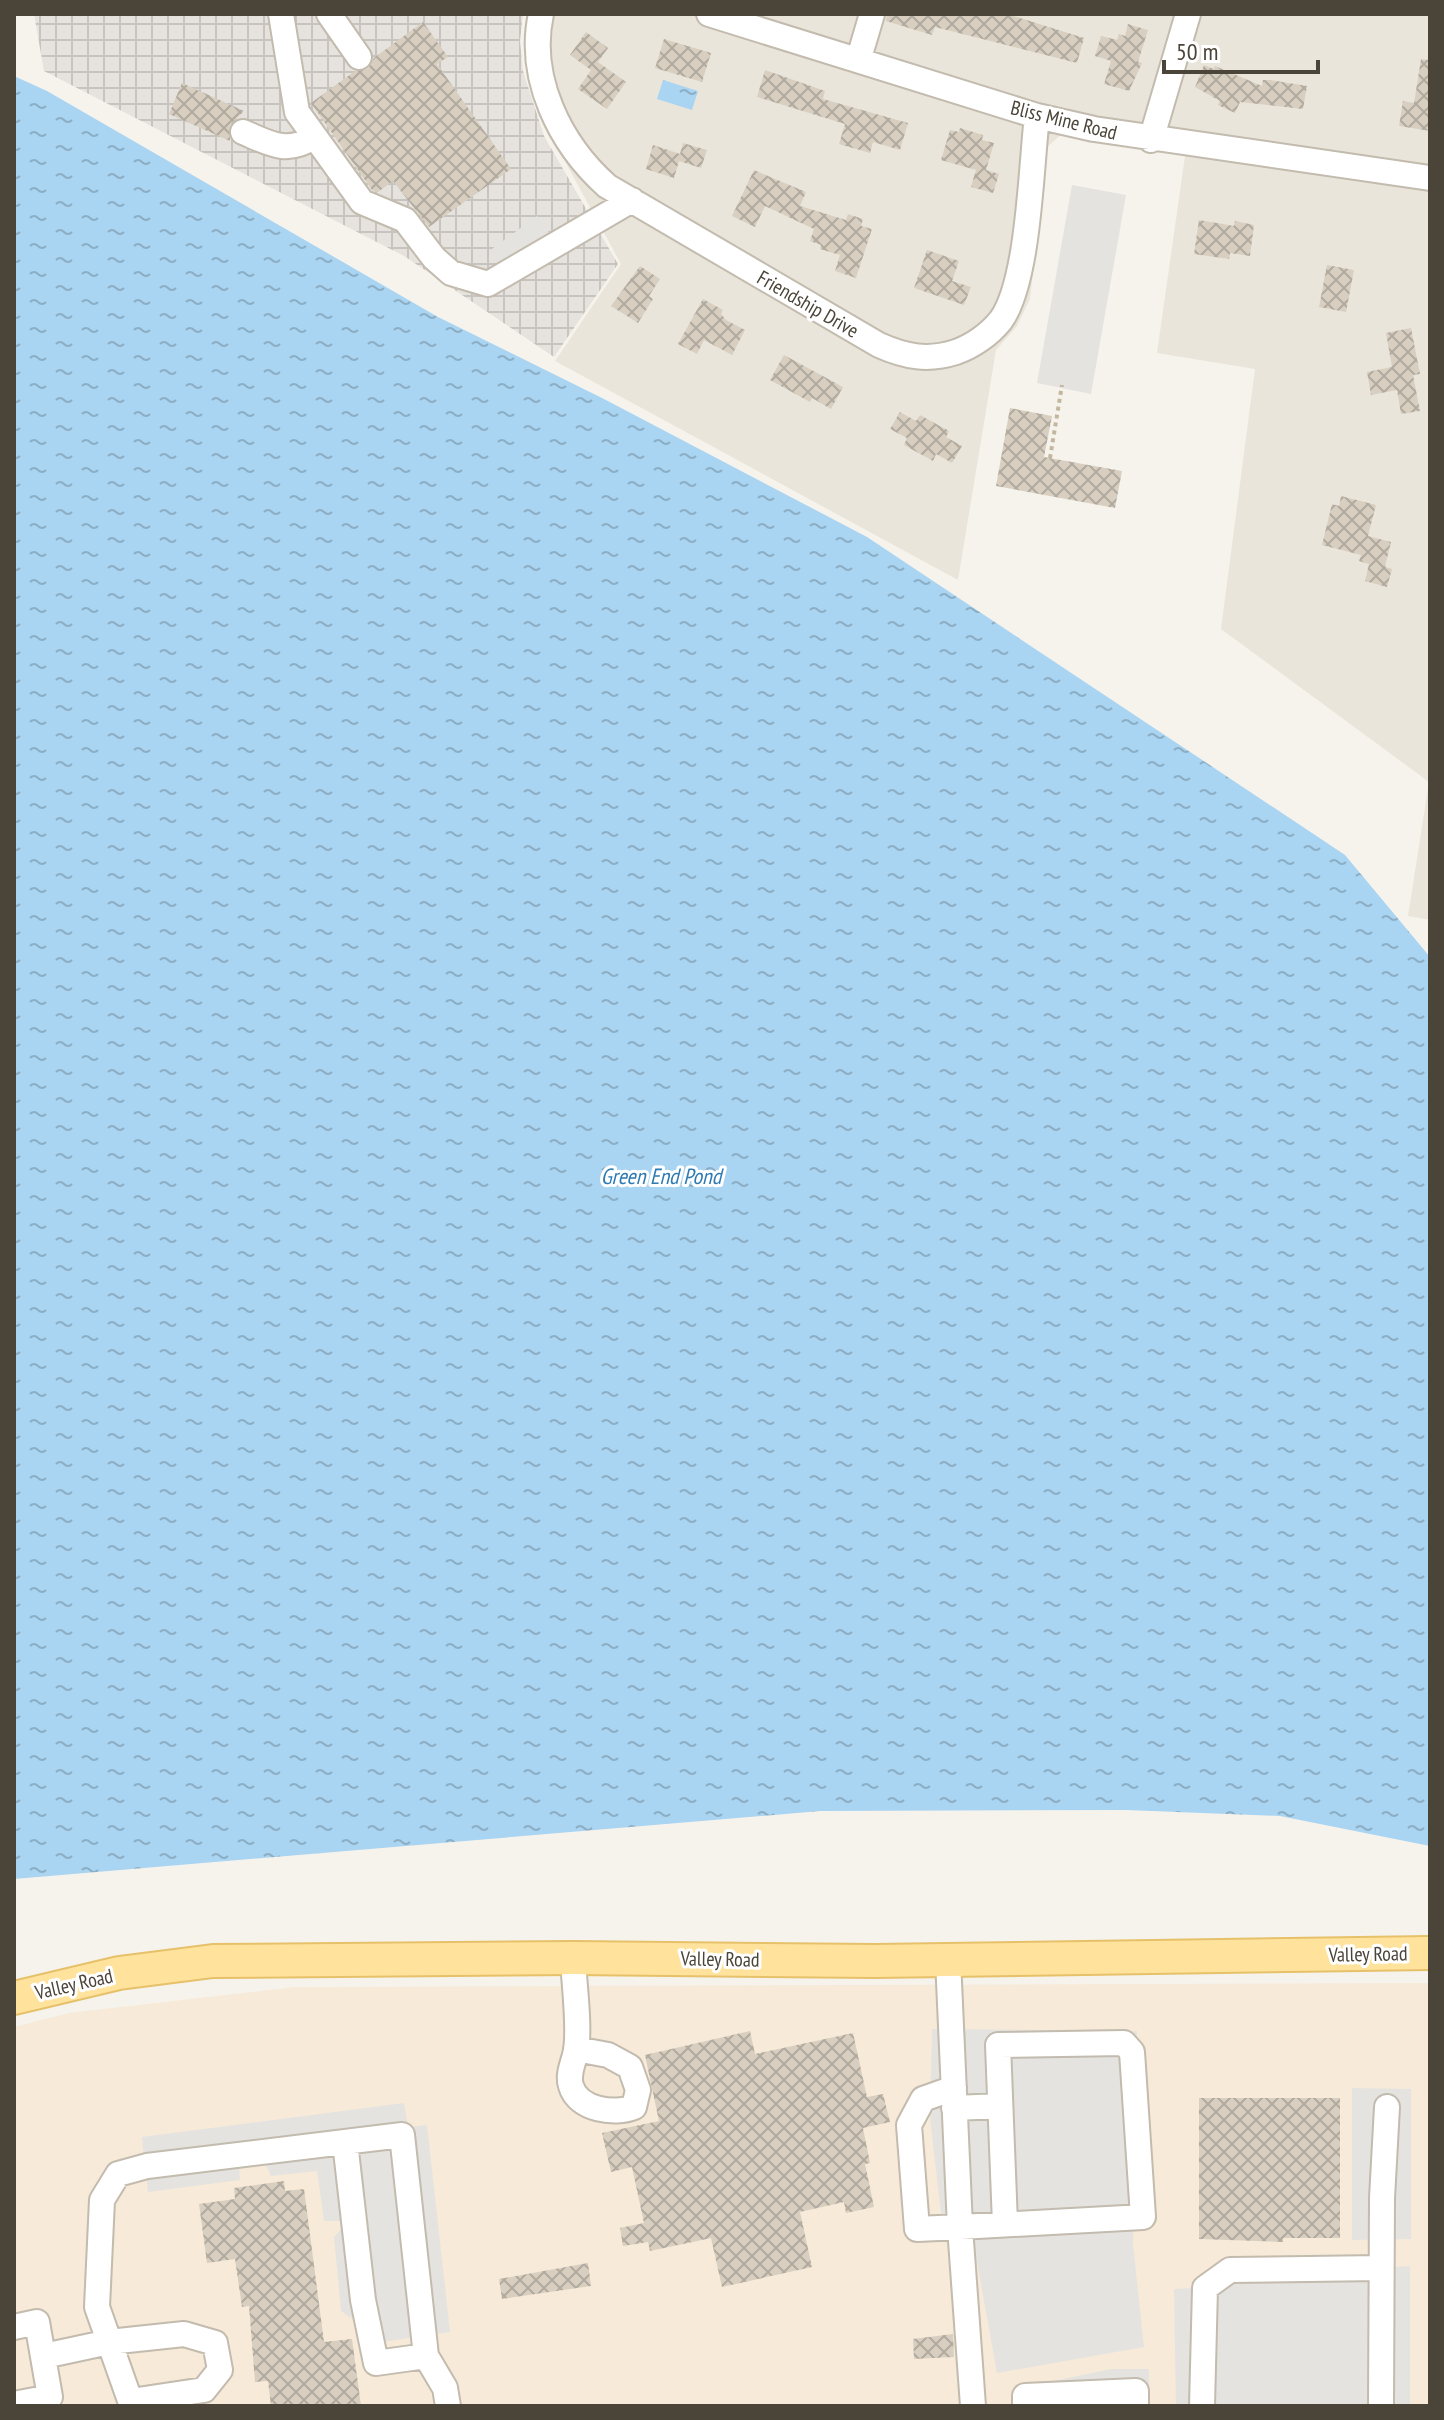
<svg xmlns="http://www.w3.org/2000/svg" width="1444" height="2420" font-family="'PT Sans Narrow',sans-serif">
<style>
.residential{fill:#eae5da}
.commercial{fill:#f7ead8}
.industrial{fill:url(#industrial-grid)}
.parking{fill:#e5e3e0}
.water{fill:url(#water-ripples)}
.building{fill:url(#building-cross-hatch)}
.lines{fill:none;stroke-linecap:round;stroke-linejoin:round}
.minor-casing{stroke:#c2bbae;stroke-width:28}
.major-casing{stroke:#e6c16a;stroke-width:36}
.path{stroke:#c4b79f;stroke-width:4;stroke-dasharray:4 4;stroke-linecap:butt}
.minor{stroke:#fff;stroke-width:24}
.major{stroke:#ffe39c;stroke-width:32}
.labels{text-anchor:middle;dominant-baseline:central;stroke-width:6;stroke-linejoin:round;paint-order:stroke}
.street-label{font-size:20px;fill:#4b4439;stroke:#fff}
.water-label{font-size:22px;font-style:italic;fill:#2e7ab2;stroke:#fff}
</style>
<defs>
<pattern id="industrial-grid" width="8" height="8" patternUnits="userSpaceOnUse" patternTransform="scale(2)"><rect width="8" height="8" fill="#e6e2dd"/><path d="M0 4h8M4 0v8" fill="none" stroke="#c7c3be"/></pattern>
<pattern id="water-ripples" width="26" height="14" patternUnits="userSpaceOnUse" patternTransform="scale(2)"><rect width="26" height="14" fill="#a9d4f2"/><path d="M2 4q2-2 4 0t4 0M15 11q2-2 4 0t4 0" fill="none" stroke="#8caec5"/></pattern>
<pattern id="building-cross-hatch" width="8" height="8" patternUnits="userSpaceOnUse" patternTransform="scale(2)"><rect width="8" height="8" fill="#d8cfc1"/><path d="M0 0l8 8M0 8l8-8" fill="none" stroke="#b1aa9e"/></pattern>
</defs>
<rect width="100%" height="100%" fill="#f6f3ec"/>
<path class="residential" d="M526,14H1430V920L1408,916L1429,782L1221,629L1255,369L1157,353L1185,156L1062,134L1047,147L1030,299L1017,326L996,350L958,580L555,361L621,264L538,112L526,60Z"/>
<path class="commercial" d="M1430,1983V2406H14V2027L69,2013L295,1987Z"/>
<path class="industrial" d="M34,14H523L520,41L523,71L544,136L618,264L554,357L404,256L44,71Z"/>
<path class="parking" d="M1072,185L1126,195L1091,394L1037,383Z
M537,216L561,249L513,284L489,251Z
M932,2029L1137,2031L1133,2244L1144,2347L997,2373L973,2240L944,2239L930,2118Z
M1352,2088L1411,2089V2239L1352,2240Z
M404,2103L408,2127L427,2125L450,2332L362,2345L359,2324L341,2311L334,2237L342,2228L341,2221H324L317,2171L271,2176L264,2161L239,2164L240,2180L148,2192L142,2137Z
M1410,2266V2406H1176L1174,2289L1214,2287L1233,2277Z
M1111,2369H1149V2406H1016V2389Z"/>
<path class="water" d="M14,76L47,91L438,317L604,399L867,537L1345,855L1430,957V1846L1280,1816L1126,1810L820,1811L14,1879Z
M663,80L698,91L692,110L657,99Z"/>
<path class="building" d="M887,14H1007L1084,38L1077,63L935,27L932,35L886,21Z
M423,22L448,57L437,64L511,169L429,227L393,181L378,192L372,190L311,103L355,71L368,69L374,58Z
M1128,24L1148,30L1138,62L1142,63L1129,91L1104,84L1111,61L1095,56L1101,36L1117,40L1119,34L1125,36Z
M586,32L608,48L598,62L626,82L607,109L578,89L591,70L570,55Z
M664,39L711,53L702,82L655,68Z
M1421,59L1430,60V131L1399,126L1403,101L1414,103Z
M1204,65L1214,69L1215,66L1262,86L1263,80H1270L1307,86L1303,109L1240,102L1235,113L1218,105L1220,101L1195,87Z
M765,70L825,91L823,99L908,123L900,150L873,142L870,153L839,144L845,124L757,97Z
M182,83L244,111L230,125V141L169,114Z
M960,128L983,135L982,140L994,143L986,170L999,174L993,193L971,187L976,170L941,160L950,130L959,132Z
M683,143L707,150L701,168L679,161L674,178L646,169L653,145L680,154Z
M754,170L806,192L800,206L846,220L848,214L863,219L861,226L872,229L856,278L835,271L840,255L820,249L821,245L810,241L814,229L765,206L755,227L732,216Z
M1199,220L1234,226L1235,221L1254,225L1250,256L1230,253L1229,259L1194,254Z
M927,250L959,261L952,281L971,287L964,305L914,288Z
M1327,265L1354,270L1346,312L1319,307Z
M640,266L660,279L649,296L653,299L638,323L611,306Z
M703,299L723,310L721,314L726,320L745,330L732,355L704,340L697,354L678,344Z
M1411,328L1420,374L1413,375L1420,411L1401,414L1397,390L1371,395L1367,372L1392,367L1386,333Z
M784,355L843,387L831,409L812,398L810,402L770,380Z
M1010,408L1052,416L1044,457L1122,471L1115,508L996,486Z
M900,412L916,421L920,415L949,431L946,437L962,446L952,463L936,454L933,461L904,445L907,438L890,429Z
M1341,496L1376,505L1368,536L1391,542L1385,567L1392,569L1387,587L1365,581L1369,564L1359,561L1361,555L1322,545L1332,504L1339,506Z
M750,2031L755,2054L853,2033L867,2097L883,2094L890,2122L863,2128L870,2163L865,2164L874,2207L846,2213L844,2202L800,2212L812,2267L722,2287L711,2238L650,2251L648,2242L623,2246L620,2228L644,2223L632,2167L611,2172L602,2133L659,2121L645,2055Z
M1199,2098H1340V2238H1283V2242L1199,2239Z
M284,2181L285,2191L304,2189L324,2342L352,2339L361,2406H271L268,2381L255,2382L249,2306L242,2307L235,2259L207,2263L199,2204L235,2199L234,2188Z
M588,2263L591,2286L502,2299L499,2279Z
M953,2334L954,2357L914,2359L913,2339Z"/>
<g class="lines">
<g class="minor-casing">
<path id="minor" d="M281,14L297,112L362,202L405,220L434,258L451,273L488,284L632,200
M329,14L359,57
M541,14C527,78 560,144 607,186L879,345C906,357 928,361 956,352C973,346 990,334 1001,320C1029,281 1031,166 1037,116
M709,14L1037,116L1094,129L1430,178
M859,58L872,14
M243,132C269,143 287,155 313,137
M1151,140L1188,14
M573,1958C574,1985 580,2025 576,2050C574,2063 567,2073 571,2086C578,2110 615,2115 634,2107L638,2090L630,2067L608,2055L576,2049
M948,1959L960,2227L1143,2217L1132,2052L1124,2043L998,2045L1005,2224
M954,2088L923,2099L909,2125L917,2229L960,2227L973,2406
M954,2108L1000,2106
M345,2142L363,2300L376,2363L426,2356
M14,2327L37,2322L50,2397L14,2404
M44,2356L109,2342L184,2334L215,2343L220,2370L204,2390L131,2401
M132,2406L97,2307L102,2200L118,2174L147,2166L402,2135L426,2356L445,2388L448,2406
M1025,2406V2396L1136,2391V2406
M1202,2406L1205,2288L1230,2270L1381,2268
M1381,2406L1382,2198L1387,2107"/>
</g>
<g class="major-casing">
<path id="major" d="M14,1998L119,1973L213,1961L573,1958L875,1961L1430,1953"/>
</g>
<path class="path" d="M1050,458L1062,385"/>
<use href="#minor" class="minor"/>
<use href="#major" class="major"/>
</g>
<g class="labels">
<g class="street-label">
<text transform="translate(1064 120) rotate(14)">Bliss Mine Road</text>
<text transform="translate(808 304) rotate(30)">Friendship Drive</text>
<text transform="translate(1368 1954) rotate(-1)">Valley Road</text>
<text transform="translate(720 1959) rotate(1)">Valley Road</text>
<text transform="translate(74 1984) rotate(-13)">Valley Road</text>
</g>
<g class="water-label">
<text x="661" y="1176">Green End Pond</text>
</g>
</g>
<rect width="1444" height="2420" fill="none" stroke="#4b4439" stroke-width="32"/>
<path d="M1164 60v12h154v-12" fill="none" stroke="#4b4439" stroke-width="4"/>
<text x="1176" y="60" font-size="24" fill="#4b4439" stroke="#ffffff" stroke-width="6" paint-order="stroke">50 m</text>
</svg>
